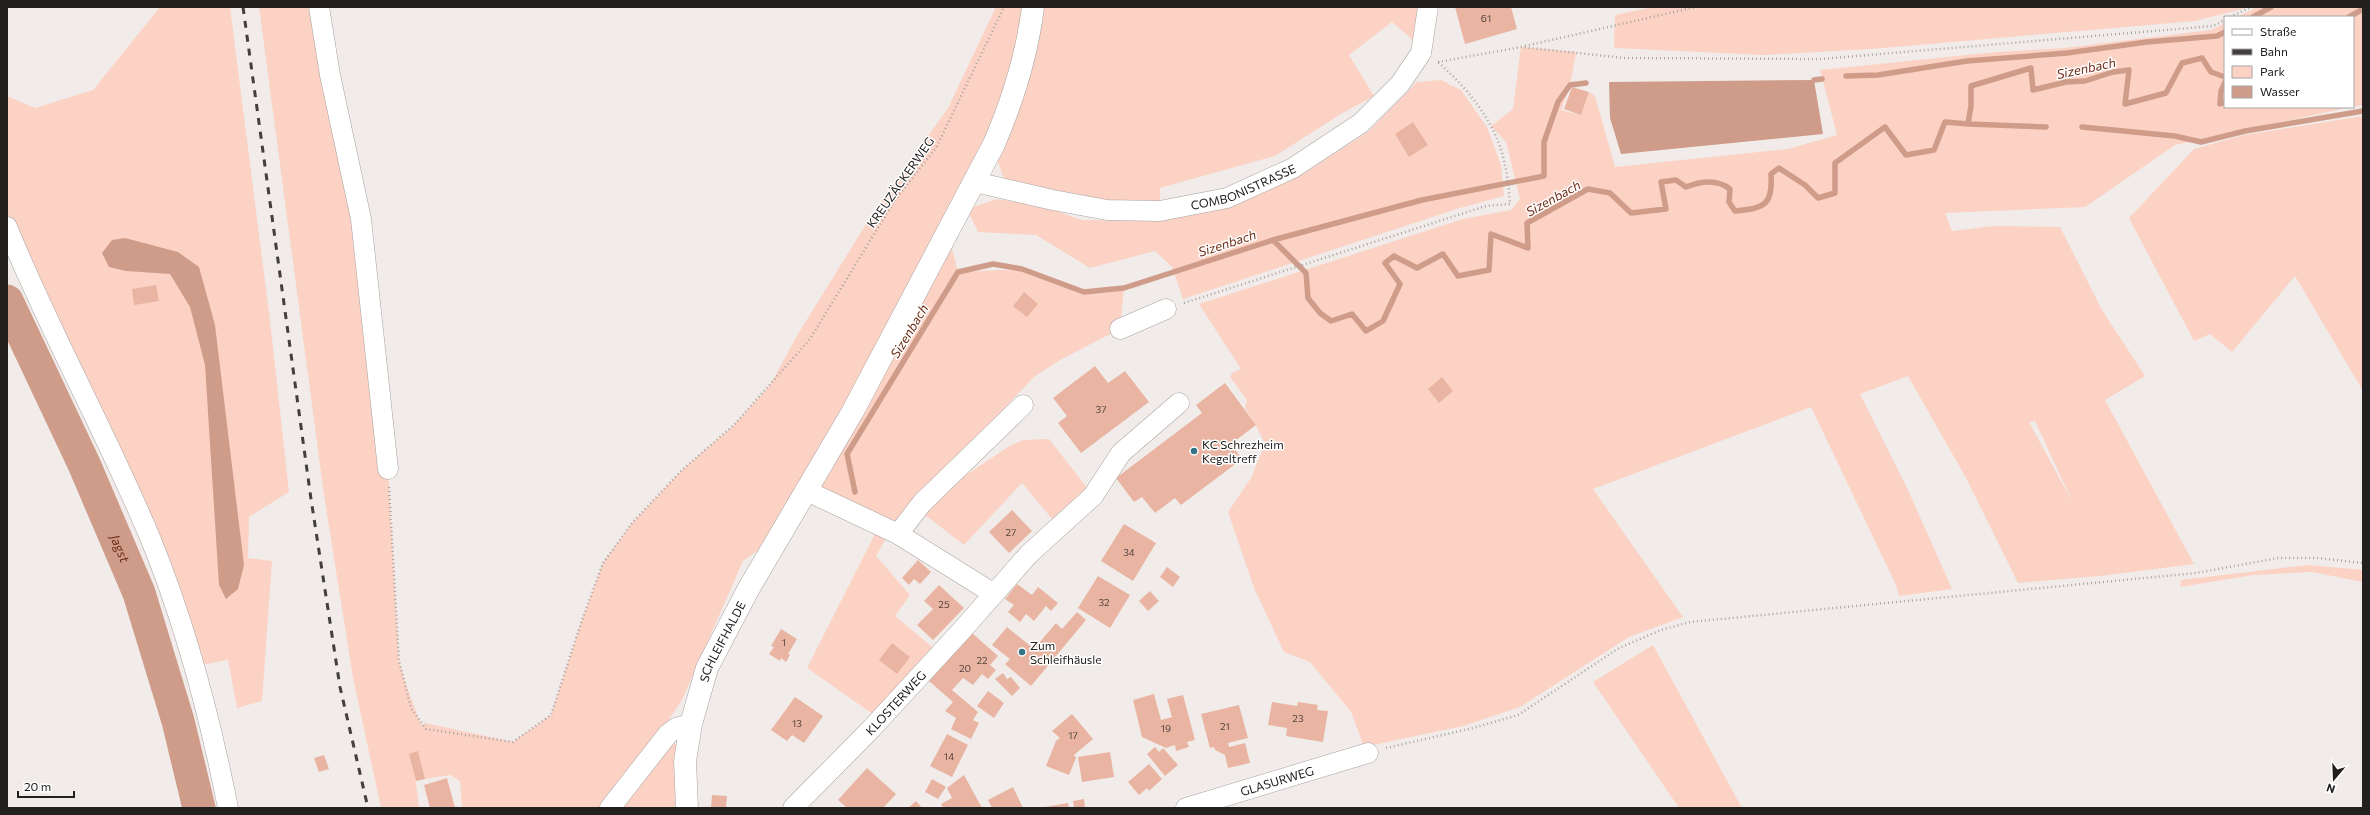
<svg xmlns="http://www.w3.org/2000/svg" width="2370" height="815" font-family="Commissioner,sans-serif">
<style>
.green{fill:#fcd2c4;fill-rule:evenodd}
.water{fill:#cf9c8a}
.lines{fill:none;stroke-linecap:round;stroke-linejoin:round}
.stream{stroke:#cf9c8a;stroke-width:5.5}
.river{stroke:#cf9c8a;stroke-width:33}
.building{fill:#e9b5a2}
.minor-casing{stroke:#a8a3a1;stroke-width:21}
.major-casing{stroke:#a8a3a1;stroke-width:23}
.path{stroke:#a8a4a2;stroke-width:2.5;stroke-dasharray:1 3;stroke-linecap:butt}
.minor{stroke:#fff;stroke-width:20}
.major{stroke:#fff;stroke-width:22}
.rail{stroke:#423f3e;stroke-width:3;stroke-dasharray:7 7;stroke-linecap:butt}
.poi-dot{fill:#337387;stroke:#fff;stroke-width:1.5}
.labels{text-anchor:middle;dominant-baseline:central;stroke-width:3;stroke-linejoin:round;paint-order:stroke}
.number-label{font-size:10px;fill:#544540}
.street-label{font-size:12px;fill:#22201f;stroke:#fff}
.poi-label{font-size:12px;fill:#22201f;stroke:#fff;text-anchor:start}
.water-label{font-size:13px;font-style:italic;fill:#6e2f17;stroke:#fff}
</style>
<rect width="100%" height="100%" fill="#f1ecea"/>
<path class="green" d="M160,7H230L270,320L289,492L249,517L248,558L272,561L262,701L237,708L228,660L201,665L75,356L7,212V96L35,108L93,90Z
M259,7H319L388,469L399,661L406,685L421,725L425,723L513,742L551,715L581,623L603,563L632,523L682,470L734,425L770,385L798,334L871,216L948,108L996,7H1027L1008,97L969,179L768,543L743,561L682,700L610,808H462L460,781L450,775L425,779L418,751L415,775L419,808H381L353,678L324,495Z
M1039,7H1420L1414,41L1392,22L1349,55L1374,96L1341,114L1275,156L1160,188V211L1107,210L1004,179L996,156Z
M1653,7H2250L2195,21L1871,49L1764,55L1614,48L1615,15Z
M2257,7H2363V105L2353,107V17H2237Z
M2225,23V107H2351L2175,145L2085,207L1945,213L1952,231L1993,226L2060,227L2102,310L2145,376L2105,400L2194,564L2100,576L2018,583L1966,478L1908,376L1860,394L1908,490L1952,589L1899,596L1896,585L1811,407L1593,489L1683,617L1629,637L1520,707L1463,726L1364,747L1351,712L1310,662L1284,652L1254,588L1228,512L1251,478L1265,444L1256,425L1245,408L1247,400L1230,377L1232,373L1241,369L1199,304L1463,219L1511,210L1520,199L1506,142L1491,126L1513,109L1521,47L1576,52L1570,86L1561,110L1581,115L1589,92L1595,96L1615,167L1788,149L1837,135L1820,70L1996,52L2064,48L2211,30ZM2035,421L2073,503L2029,422Z
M1441,80L1461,90L1487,127L1501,165L1504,196L1460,208L1183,299L1172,267L1155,251L1090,268L1036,235L978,232L967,209L997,199L1045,207L1082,220L1164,221L1232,203L1300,176L1369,131L1417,82Z
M2363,116V391L2295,276L2232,352L2210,334L2194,341L2129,218L2194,149L2244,135Z
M948,233L958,272L1022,269L1084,292L1124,288L1120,329L1060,360L1034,377L894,523L807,491Z
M1049,439L1089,490L1053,520L1022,483L964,545L925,515L963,477L1011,445L1024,440Z
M876,532L887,537L876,556L910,595L895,616L938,652L877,717L807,668Z
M2308,565L2363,570V582L2312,572L2253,575L2180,587L2181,580Z
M1653,645L1742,808H1679L1593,682Z
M672,741L678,746L675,808H620Z"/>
<path class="water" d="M1814,80L1823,134L1621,154L1610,118L1609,82Z
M125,238L178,252L199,267L215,325L244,565L238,589L226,599L219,585L205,365L190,307L170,274L126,271L109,267L102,253L112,240Z"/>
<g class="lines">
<path class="stream" d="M2253,17L2271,7
M2349,17L2363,9
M1846,76L1878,75L1967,61L2067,53L2147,42L2217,36L2225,32
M1814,80L1822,79
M2225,82L2221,91L2220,104L2225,102
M1968,124L2046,127
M2082,127L2175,136L2201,142L2245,131L2363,111
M1273,240L1422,200L1544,176V142L1558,102L1570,85L1586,83
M855,492L847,454L958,272L993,264L1022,269L1084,292L1124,288L1273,240L1306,273L1308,298L1320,313L1331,321L1352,314L1366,331L1383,321L1400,284L1385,263L1394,256L1417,268L1443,254L1458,276L1489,270L1491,234L1528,248L1527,223L1588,189L1610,193L1631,213L1666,209L1661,182L1676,180L1686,187C1701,181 1717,179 1730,189L1729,202L1735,211C1764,208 1773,206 1771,174L1779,168L1805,185L1818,198L1835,193V163L1885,127L1906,155L1934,150L1945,122L1968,124L1971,106V86L2031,68L2033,90L2066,82L2085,81L2113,72L2129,70L2125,104L2166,93L2182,63L2202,58L2211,72L2225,77"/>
<path class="river" id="s1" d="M7,301L84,464L139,593L178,721L199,808"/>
</g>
<path class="building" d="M1455,7H1511L1517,29L1465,44Z
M1572,87L1589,92L1581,115L1564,109Z
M1413,122L1428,145L1409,157L1395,134Z
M156,285L159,301L134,305L132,289Z
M1024,292L1038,304L1027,317L1013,306Z
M1095,366L1108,383L1125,371L1149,402L1081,453L1058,423L1067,416L1053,398Z
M1442,377L1453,391L1439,403L1428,389Z
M1225,383L1256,425L1231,444L1242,459L1181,505L1175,498L1155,513L1142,497L1134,502L1116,478L1202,413L1196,405Z
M1012,510L1032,531L1009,553L989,532Z
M1124,524L1156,543L1133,581L1101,561Z
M918,560L931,572L920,584L914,579L909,585L902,578Z
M1167,567L1180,577L1173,587L1160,577Z
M1098,576L1130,595L1110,628L1078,608Z
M1017,584L1032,595L1038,587L1058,603L1051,611L1046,606L1034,621L1026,614L1020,622L1008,612L1014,605L1005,599Z
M939,585L964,608L933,640L917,625L933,609L924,601Z
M1150,591L1159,601L1148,611L1139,601Z
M1077,612L1086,620L1031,686L1005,664L1010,659L992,645L1007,627L1034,649L1056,623L1062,629Z
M781,629L797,639L788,654L790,655L786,662L781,658L780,661L769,654L774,647L771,646Z
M972,633L998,656L990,665L996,670L988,679L982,674L973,685L963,678L952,690L978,712L973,720L979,723L971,739L951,729L956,718L945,711L953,702L929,681L949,659L955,645L959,649Z
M892,643L910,657L897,674L879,660Z
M1003,673L1007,679L1011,677L1020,688L1012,696L995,679Z
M988,691L1004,703L994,718L977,706Z
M1154,694L1161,720L1172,717L1167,699L1183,695L1195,740L1187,742L1189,747L1176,751L1175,745L1166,748L1142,737L1133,700Z
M795,697L823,716L804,743L792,735L787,741L771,730Z
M1272,702L1297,706L1298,702L1318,705L1317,710L1328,711L1323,742L1286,736L1287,728L1268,725Z
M1239,705L1248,738L1228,743L1229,747L1245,743L1250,763L1228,768L1225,755L1215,750L1214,747L1210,748L1201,714Z
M1072,714L1093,739L1074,755L1076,758L1069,775L1046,766L1056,741L1060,738L1052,731Z
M947,734L968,745L952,777L930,766Z
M1155,747L1159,752L1163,748L1178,765L1165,776L1147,754Z
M418,751L425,779L416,781L409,754Z
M1110,752L1114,777L1082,782L1078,757Z
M324,755L329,769L319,772L314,758Z
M1149,764L1162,779L1149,791L1147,788L1139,795L1128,782Z
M867,768L896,794L883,808H847L838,800Z
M964,775L982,808H943L941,804L952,798L947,788Z
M447,778L455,808H430L424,785Z
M932,779L946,787L938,799L925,792Z
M1013,787L1023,808H992L988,800Z
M712,795L727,796L726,808H711Z
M1084,799L1085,808H1074L1073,801Z
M916,801L922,808H908Z
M1068,803L1069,808H1045V807Z"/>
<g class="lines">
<g class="minor-casing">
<g id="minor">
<path d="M319,7L330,75L361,219L388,469"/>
<path id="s2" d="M975,182L1053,200L1107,210L1160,211L1227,198L1293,168L1361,123L1400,84L1421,53L1428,7"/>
<path d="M7,227C50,333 107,434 151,540C186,626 210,717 228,808"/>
<path d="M1120,329L1166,309"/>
<path d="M807,491L898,534L994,594"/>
<path d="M898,534L922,503L1023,405"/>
<path d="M610,808L668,734L676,728L691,724"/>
<path id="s3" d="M793,808L872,728L963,629L1029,554L1093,496L1121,453L1179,403"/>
<path id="s4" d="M1186,808L1368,753"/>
</g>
</g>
<g class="major-casing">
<g id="major">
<path id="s5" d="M687,808L685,761L691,724L707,668L749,588L853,411L994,144C1013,100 1027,55 1033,7"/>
</g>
</g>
<path class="path" d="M2230,17L2251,7
M1525,46L1696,7
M1438,62L1521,47L1624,58L1821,59L2213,26L2225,20
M1184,303L1486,206L1510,204C1509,191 1508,178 1505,165C1497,123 1468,89 1438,62
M389,487L399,661L411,708L426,729L513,742L551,715L581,623L603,563L632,523L682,470L734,425L810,339L895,200L936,148L1004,7
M1386,748L1473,728L1518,715L1619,648L1661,630L1690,622L2196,573L2278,558H2318L2363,563"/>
<use href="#minor" class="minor"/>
<use href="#major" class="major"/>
<path class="rail" d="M243,7L311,499L340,687L368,808"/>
</g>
<g class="poi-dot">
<circle cx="1194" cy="451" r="4"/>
<circle cx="1022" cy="652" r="4"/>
</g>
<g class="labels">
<g class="number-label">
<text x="1486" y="18">61</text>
<text x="1101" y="409">37</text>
<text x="1011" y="532">27</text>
<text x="1129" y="552">34</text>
<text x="1104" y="602">32</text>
<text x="944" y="604">25</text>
<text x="784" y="642">1</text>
<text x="982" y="660">22</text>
<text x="965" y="668">20</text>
<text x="1298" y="718">23</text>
<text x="797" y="723">13</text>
<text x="1225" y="726">21</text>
<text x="1166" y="728">19</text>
<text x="1073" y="735">17</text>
<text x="949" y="756">14</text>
</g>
<g class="street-label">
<text transform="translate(900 182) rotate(-55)">KREUZÄCKERWEG</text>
<text stroke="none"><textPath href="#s2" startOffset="275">COMBONISTRASSE</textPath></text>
<text stroke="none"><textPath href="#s5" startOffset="173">SCHLEIFHALDE</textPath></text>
<text stroke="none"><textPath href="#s3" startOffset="147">KLOSTERWEG</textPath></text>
<text stroke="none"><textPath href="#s4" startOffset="95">GLASURWEG</textPath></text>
</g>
<g class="poi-label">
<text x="1202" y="444">KC Schrezheim<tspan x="1202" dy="14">Kegeltreff</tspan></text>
<text x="1030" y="645">Zum<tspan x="1030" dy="14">Schleifhäusle</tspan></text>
</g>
<g class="water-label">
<text transform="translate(2086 68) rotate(-12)">Sizenbach</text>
<text transform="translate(1553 198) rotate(-29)">Sizenbach</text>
<text transform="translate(1227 243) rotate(-18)">Sizenbach</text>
<text transform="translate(909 331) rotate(-59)">Sizenbach</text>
<text stroke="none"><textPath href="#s1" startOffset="272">Jagst</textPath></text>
</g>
</g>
<rect width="2370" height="815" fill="none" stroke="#22201f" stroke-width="16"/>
<rect x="2224" y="16" width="130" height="92" fill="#ffffff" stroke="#a7a6a5"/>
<rect x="2232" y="29" width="20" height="6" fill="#ffffff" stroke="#a7a6a5"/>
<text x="2260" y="36" font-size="12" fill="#22201f">Straße</text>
<rect x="2232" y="49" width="20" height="6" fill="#423f3e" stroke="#a7a6a5"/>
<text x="2260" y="56" font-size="12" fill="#22201f">Bahn</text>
<rect x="2232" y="66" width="20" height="12" fill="#fcd2c4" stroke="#a7a6a5"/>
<text x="2260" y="76" font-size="12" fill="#22201f">Park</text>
<rect x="2232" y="86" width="20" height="12" fill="#cf9c8a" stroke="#a7a6a5"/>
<text x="2260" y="96" font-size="12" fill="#22201f">Wasser</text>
<g transform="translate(2334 779) rotate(199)" stroke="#ffffff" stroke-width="3" paint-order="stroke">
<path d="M0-3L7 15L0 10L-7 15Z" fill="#22201f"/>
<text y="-6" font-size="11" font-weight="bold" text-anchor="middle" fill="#22201f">N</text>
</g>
<path d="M18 791v6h56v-6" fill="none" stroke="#22201f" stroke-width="2"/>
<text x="24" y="791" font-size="12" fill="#22201f" stroke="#ffffff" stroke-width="3" paint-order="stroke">20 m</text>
</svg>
